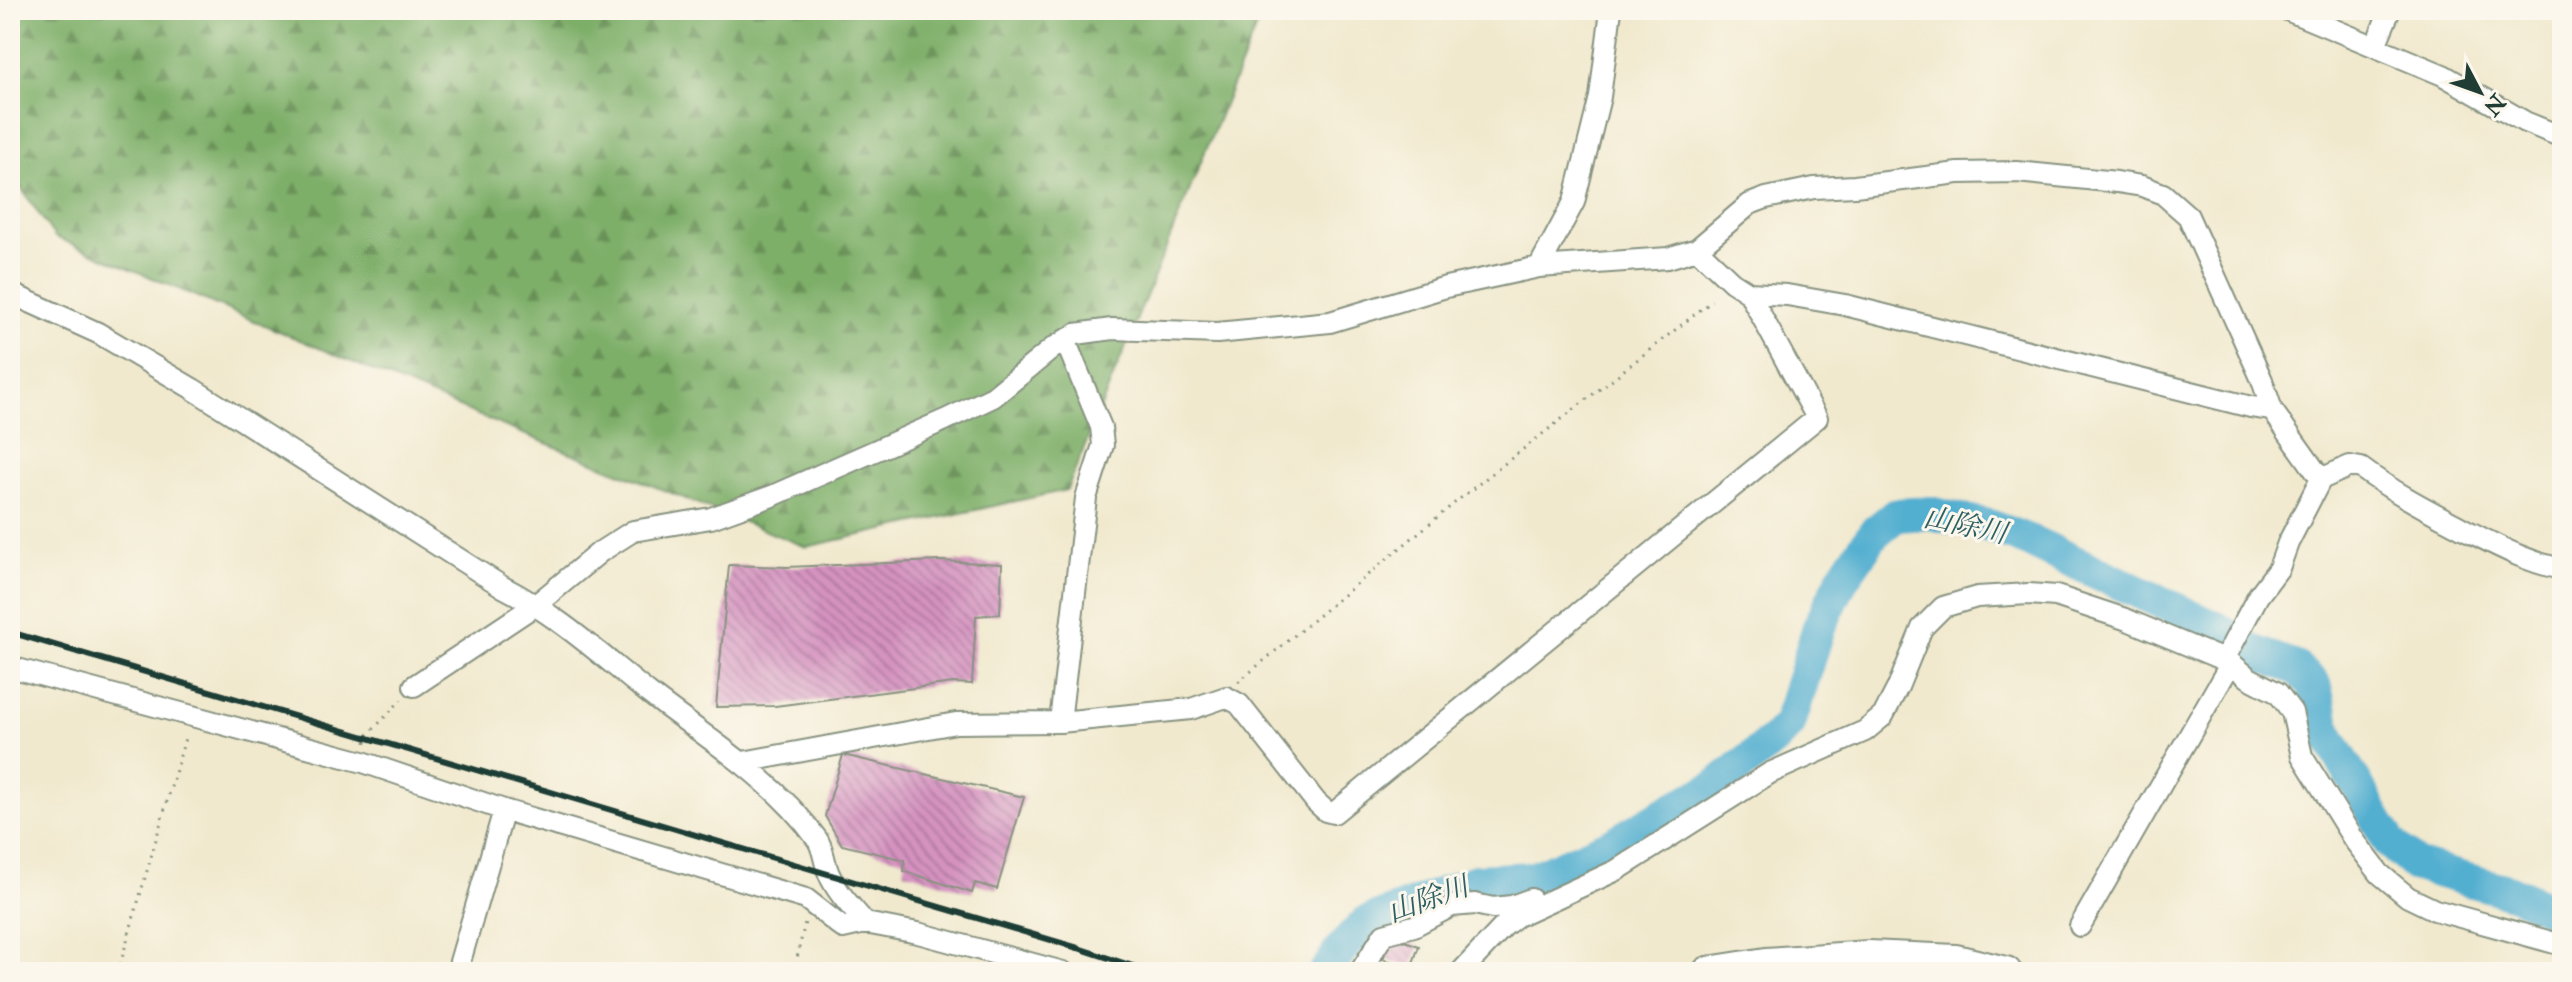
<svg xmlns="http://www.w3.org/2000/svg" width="2572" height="982" font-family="'IM FELL Double Pica','Noto Serif JP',serif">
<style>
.forest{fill:url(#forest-firs);stroke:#4e764e;stroke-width:2}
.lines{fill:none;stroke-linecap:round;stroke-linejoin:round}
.river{stroke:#52afd0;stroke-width:34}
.building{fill:url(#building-back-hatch)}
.minor-casing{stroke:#889381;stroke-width:24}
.highway-casing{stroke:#889381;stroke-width:34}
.path{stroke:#889381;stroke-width:3;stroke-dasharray:2 6;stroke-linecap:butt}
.minor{stroke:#fff;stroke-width:20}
.highway{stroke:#fff;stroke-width:30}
.rail{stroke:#1f3d34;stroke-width:6}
.labels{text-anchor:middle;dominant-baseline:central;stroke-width:6;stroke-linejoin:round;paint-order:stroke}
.water-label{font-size:28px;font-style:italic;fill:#2e5f63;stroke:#fbf7ec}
</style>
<defs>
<pattern id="forest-firs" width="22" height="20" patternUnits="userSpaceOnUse" patternTransform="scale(2)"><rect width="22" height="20" fill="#7eaf69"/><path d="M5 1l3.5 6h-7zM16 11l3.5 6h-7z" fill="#679057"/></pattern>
<pattern id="building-back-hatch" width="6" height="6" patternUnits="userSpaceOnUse" patternTransform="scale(2)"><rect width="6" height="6" fill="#d592c0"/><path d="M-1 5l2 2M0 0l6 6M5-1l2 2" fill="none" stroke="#ac789d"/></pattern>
</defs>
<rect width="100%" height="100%" fill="#fbf7ec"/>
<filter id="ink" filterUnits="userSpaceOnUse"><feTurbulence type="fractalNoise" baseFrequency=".0125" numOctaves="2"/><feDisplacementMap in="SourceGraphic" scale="16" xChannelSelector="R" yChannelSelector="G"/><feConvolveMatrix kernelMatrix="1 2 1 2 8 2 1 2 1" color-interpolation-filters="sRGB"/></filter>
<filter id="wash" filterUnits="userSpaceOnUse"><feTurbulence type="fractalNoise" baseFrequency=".006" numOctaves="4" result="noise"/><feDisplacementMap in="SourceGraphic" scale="32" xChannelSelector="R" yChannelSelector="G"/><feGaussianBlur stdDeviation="1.8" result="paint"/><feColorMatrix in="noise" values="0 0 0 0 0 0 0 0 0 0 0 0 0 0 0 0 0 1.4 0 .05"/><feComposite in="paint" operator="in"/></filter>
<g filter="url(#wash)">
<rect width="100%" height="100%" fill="#f1e9ce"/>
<path class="forest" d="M10,10H1263L1067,490L806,547L511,429L55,237L10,172Z"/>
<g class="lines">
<path class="river" d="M1326,972L1342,948L1366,923L1476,881L1534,878L1613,844L1673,809L1714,788L1775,739L1789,724L1819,627L1843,578L1874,533L1896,515L1930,513L1990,526L2034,543L2218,629L2254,652L2296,668L2314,684L2326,732L2390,843L2415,865L2518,894L2562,915"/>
</g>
<g id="blocks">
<path class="building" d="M940,561L1002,564L1000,614L976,616L972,684L953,683L775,706L716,707L729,565L786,567Z
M843,755L1024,797L997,889L975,883L972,893L904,871L905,860L842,845L825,816Z
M1391,936L1419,946L1413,963L1438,972H1400L1402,965L1383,959Z"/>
</g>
</g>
<g filter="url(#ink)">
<use href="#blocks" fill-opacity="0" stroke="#889381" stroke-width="2"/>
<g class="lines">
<g class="minor-casing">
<path id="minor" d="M2287,10L2443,75L2525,122L2562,137
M2375,46L2390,10
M1697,249L1732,282L1749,293L1787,295L1845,305L2251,407L2272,410L2321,479
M1539,267L1574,202L1600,97L1611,10
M10,293L98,333L193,389L503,587C558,615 603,657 651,695C709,740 774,779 817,839C824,849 824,863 829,874C837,893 852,907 865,923
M2224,660L2258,596L2279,568L2288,543L2321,479L2350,466L2361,468C2393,492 2428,510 2464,529C2496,545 2526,562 2562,569
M10,667L363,762L504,810L806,899L843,928L865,923L918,933L1063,972
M414,686L537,604L600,552L633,531L711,518L772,496L945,420L993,397L1053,348L1076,334L1112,329L1217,333L1330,322L1446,287L1539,267L1668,258L1697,249L1750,204L1766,198L1814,188L1855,186L1958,173L2017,172L2117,182L2142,186L2163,194L2188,216L2262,380L2272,410
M1060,722L1086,498L1103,445L1101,427L1065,340
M743,762L956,723L1060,722L1191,709L1226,697L1239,704L1316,802L1326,811L1334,813L1817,418L1749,293
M2080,926L2231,663
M457,972L504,810
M1360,972L1384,934L1414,926L1452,906L1475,904L1493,908L1512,906L1531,899
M1461,972L1504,926L1517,916L1617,870L1770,773L1865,731L1883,716L1898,687L1922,628L1943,607L1977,597L2029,594L2056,596L2125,619L2231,663L2249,678L2278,693L2292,712L2302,756L2354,840L2380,874L2408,897L2435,910L2562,945"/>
</g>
<g class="highway-casing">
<path id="highway" d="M1708,972L1766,963L1869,956L1956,960L2006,972"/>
</g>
<path class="path" d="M590,10L596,17
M1238,682L1457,501L1712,301
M2554,698L2562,702
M366,743L367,736L401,700
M118,972L186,735
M794,972L805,922"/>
<use href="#minor" class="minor"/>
<use href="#highway" class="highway"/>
<path class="rail" d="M10,632L1078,948L1151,972"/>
</g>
</g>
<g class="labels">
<g class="water-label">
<text transform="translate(1965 526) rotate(12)">山除川</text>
<text transform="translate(1428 900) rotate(-20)">山除川</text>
</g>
</g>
<rect width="2572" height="982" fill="none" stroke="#fbf7ec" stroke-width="40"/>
<g transform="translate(2480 92) rotate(131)" stroke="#fbf7ec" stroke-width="6" paint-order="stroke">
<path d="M0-6L14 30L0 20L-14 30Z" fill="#1f3d34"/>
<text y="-12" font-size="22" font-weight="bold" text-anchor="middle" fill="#1f3d34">N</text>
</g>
</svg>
